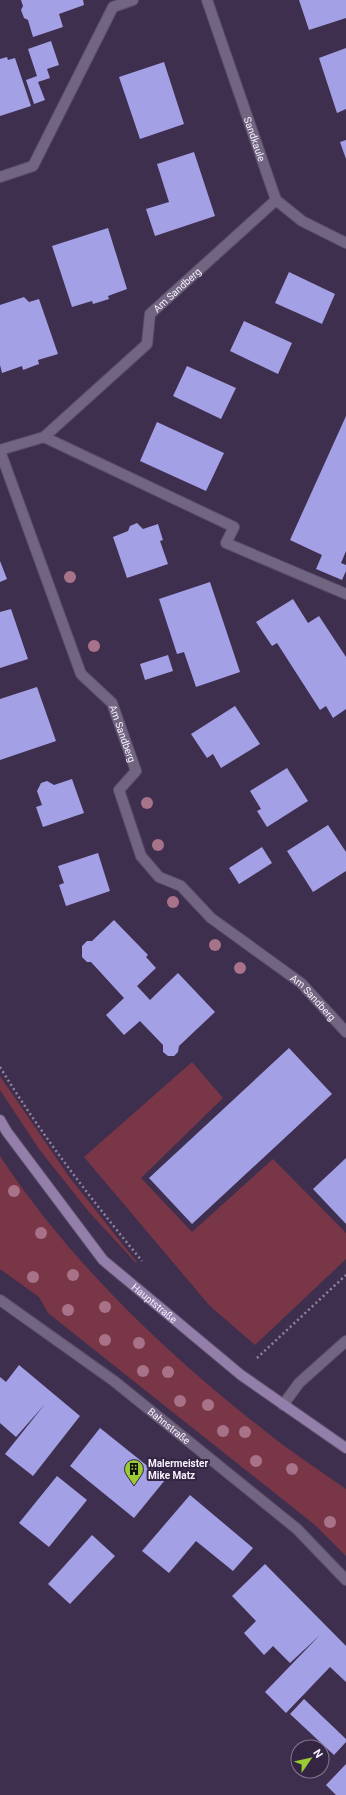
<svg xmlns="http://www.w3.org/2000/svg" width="346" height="1795" font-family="Roboto,sans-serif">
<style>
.green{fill:#793647}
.building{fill:#a4a0e5}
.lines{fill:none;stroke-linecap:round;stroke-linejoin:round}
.service-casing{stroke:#5b4e6a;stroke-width:12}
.minor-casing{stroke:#5b4e6a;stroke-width:12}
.secondary-casing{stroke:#5b4e6a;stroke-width:12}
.path{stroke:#90859c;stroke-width:2.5;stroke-dasharray:2 3;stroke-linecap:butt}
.service{stroke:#726581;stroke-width:10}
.minor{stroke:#726581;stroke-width:10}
.secondary{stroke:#937fa9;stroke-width:10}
.tree{fill:#a87289}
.labels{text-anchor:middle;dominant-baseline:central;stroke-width:4;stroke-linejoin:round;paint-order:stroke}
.street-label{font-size:10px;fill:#f5f0fc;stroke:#342543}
.poi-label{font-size:10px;font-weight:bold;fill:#f5f0fc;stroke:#342543;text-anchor:start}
</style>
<rect width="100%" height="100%" fill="#3e2f4e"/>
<path class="green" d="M192,1062L223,1098L141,1178L192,1232L273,1159L346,1233V1259L255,1345L209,1305L84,1157Z
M0,1076L70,1178L128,1251L137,1262L136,1263L89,1212L39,1149L0,1090Z
M0,1156C70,1262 165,1353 265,1431C291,1452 319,1470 346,1489V1556L315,1525L48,1313L39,1297L0,1269Z"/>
<path class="building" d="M21,0H83L84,5L59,14L63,27L33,37L28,20L24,18L21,10L23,6Z
M299,0H346V18L309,30Z
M51,41L59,65L47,69L50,78L38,82L45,100L34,104L26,80L37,76L28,49Z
M346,48V109L337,113L319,58Z
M7,57L8,60L15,58L31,106L0,116V59Z
M164,62L184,124L140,139L119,77Z
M346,140V159L340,142Z
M194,152L215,216L155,236L146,209L169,202L157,164Z
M108,228L127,289L108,296L109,299L93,304L92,301L72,307L52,246Z
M289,272L335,294L322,324L275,303Z
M24,297L29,302L39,299L58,354L38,360L39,364L23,370L22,366L2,373L0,365V305Z
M244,321L292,343L278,374L230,351Z
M187,366L236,388L221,419L173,396Z
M346,416V551L341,563L346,565V571L342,580L316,569L322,555L290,540Z
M157,422L224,453L206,491L140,461Z
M137,523L143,529L158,524L163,540L160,541L168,564L127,578L113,537L128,531L130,526Z
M0,561L7,579L0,582Z
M210,582L240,672L196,687L184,652L177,654L159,599Z
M293,599L308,623L319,616L346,657V709L333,718L326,706L320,710L277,643L272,646L256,622Z
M11,609L28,659L0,668V612Z
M168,655L173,671L145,680L140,664Z
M37,687L56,741L0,760V699Z
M235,706L260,744L221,768L213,754L207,758L191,734Z
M287,768L308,801L267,827L257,811L261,809L250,791Z
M72,779L84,813L43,827L36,807L42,805L37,791L41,783L47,781L54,785Z
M328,825L346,852V871L313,892L287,851Z
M262,847L272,863L239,884L229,868Z
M98,853L110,891L66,906L59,885L64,883L58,866Z
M114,920L148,955L146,957L156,968L137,986L150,1000L178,973L215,1012L179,1046L178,1052L174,1056H168L163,1052V1045L140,1021L124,1035L106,1015L124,998L91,962H87L82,957V946L87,941H92Z
M289,1048L332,1094L192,1224L149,1178Z
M346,1158V1224L313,1189Z
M19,1365L80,1416L33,1476L5,1454L45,1404L16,1437L0,1423V1377L6,1382Z
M100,1428L165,1480L134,1518L70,1466Z
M57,1476L87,1500L49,1547L19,1523Z
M190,1495L253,1548L233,1571L196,1541L169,1573L142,1551Z
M92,1535L115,1556L70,1604L48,1584Z
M265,1564L346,1646V1682L330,1667L286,1713L265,1692L320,1635L290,1663L273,1646L264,1655L244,1633L256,1621L232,1596Z
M304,1699L346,1739V1742L334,1755L290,1714Z
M346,1764V1795H336L326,1785Z"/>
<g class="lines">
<g class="service-casing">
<path id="service" d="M283,1405L299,1383L346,1341"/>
</g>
<g class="minor-casing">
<g id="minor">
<path id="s1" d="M207,0L276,200L302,221L346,243"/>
<path d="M0,177L33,166L113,7L133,0"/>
<path d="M44,437L234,527L226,543L346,594"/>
<path id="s2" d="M0,450L44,437L147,344L150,314L276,200"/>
<path id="s3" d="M0,451L81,674L112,703L136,771L119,790L141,856L159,877L181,886L211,918L301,983L346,1032"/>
<path id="s4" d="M0,1300L114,1381L297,1529L346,1580"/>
</g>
</g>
<g class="secondary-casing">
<g id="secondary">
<path id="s5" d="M0,1120L7,1132L103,1260L241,1375L346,1448"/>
</g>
</g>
<path class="path" d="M0,1067C42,1136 91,1199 142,1261
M257,1358L346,1275"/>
<use href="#service" class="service"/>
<use href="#minor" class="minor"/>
<use href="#secondary" class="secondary"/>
</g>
<g class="tree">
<circle cx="70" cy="577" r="6"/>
<circle cx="94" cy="646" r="6"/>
<circle cx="147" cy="803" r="6"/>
<circle cx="158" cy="845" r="6"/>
<circle cx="173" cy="902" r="6"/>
<circle cx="215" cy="945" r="6"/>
<circle cx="240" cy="968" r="6"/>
<circle cx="14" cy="1191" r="6"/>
<circle cx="41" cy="1233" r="6"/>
<circle cx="73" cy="1275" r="6"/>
<circle cx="33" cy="1277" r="6"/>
<circle cx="105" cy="1307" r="6"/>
<circle cx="68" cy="1310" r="6"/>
<circle cx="105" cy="1340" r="6"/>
<circle cx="139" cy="1343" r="6"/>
<circle cx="143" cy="1371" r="6"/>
<circle cx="168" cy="1372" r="6"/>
<circle cx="180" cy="1401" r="6"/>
<circle cx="208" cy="1405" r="6"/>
<circle cx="223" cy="1431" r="6"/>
<circle cx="245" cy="1432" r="6"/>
<circle cx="256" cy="1461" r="6"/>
<circle cx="292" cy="1469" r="6"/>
<circle cx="330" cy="1522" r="6"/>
</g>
<defs>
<g id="building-pin" transform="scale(1)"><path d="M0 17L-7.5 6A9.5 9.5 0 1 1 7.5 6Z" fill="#9bcb33" stroke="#342543"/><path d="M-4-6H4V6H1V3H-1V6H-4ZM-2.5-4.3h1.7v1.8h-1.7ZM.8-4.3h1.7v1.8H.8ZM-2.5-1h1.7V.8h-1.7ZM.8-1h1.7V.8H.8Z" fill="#111"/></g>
</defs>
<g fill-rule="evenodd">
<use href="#building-pin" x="134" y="1469"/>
</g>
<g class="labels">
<g class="street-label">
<text stroke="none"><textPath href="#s1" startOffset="147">Sandkaule</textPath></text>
<text stroke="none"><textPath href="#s2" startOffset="251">Am Sandberg</textPath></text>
<text stroke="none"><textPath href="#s3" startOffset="312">Am Sandberg</textPath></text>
<text stroke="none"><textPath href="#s3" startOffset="672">Am Sandberg</textPath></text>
<text stroke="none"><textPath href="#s5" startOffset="241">Hauptstraße</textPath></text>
<text stroke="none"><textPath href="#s4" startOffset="211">Bahnstraße</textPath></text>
</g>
<g class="poi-label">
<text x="148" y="1463">Malermeister<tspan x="148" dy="12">Mike Matz</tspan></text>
</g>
</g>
<g transform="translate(310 1759) rotate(56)"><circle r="19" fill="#342543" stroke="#81768d"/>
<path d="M0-3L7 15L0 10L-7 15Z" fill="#9bcb33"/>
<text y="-6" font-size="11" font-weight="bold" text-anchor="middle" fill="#f5f0fc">N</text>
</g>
</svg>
